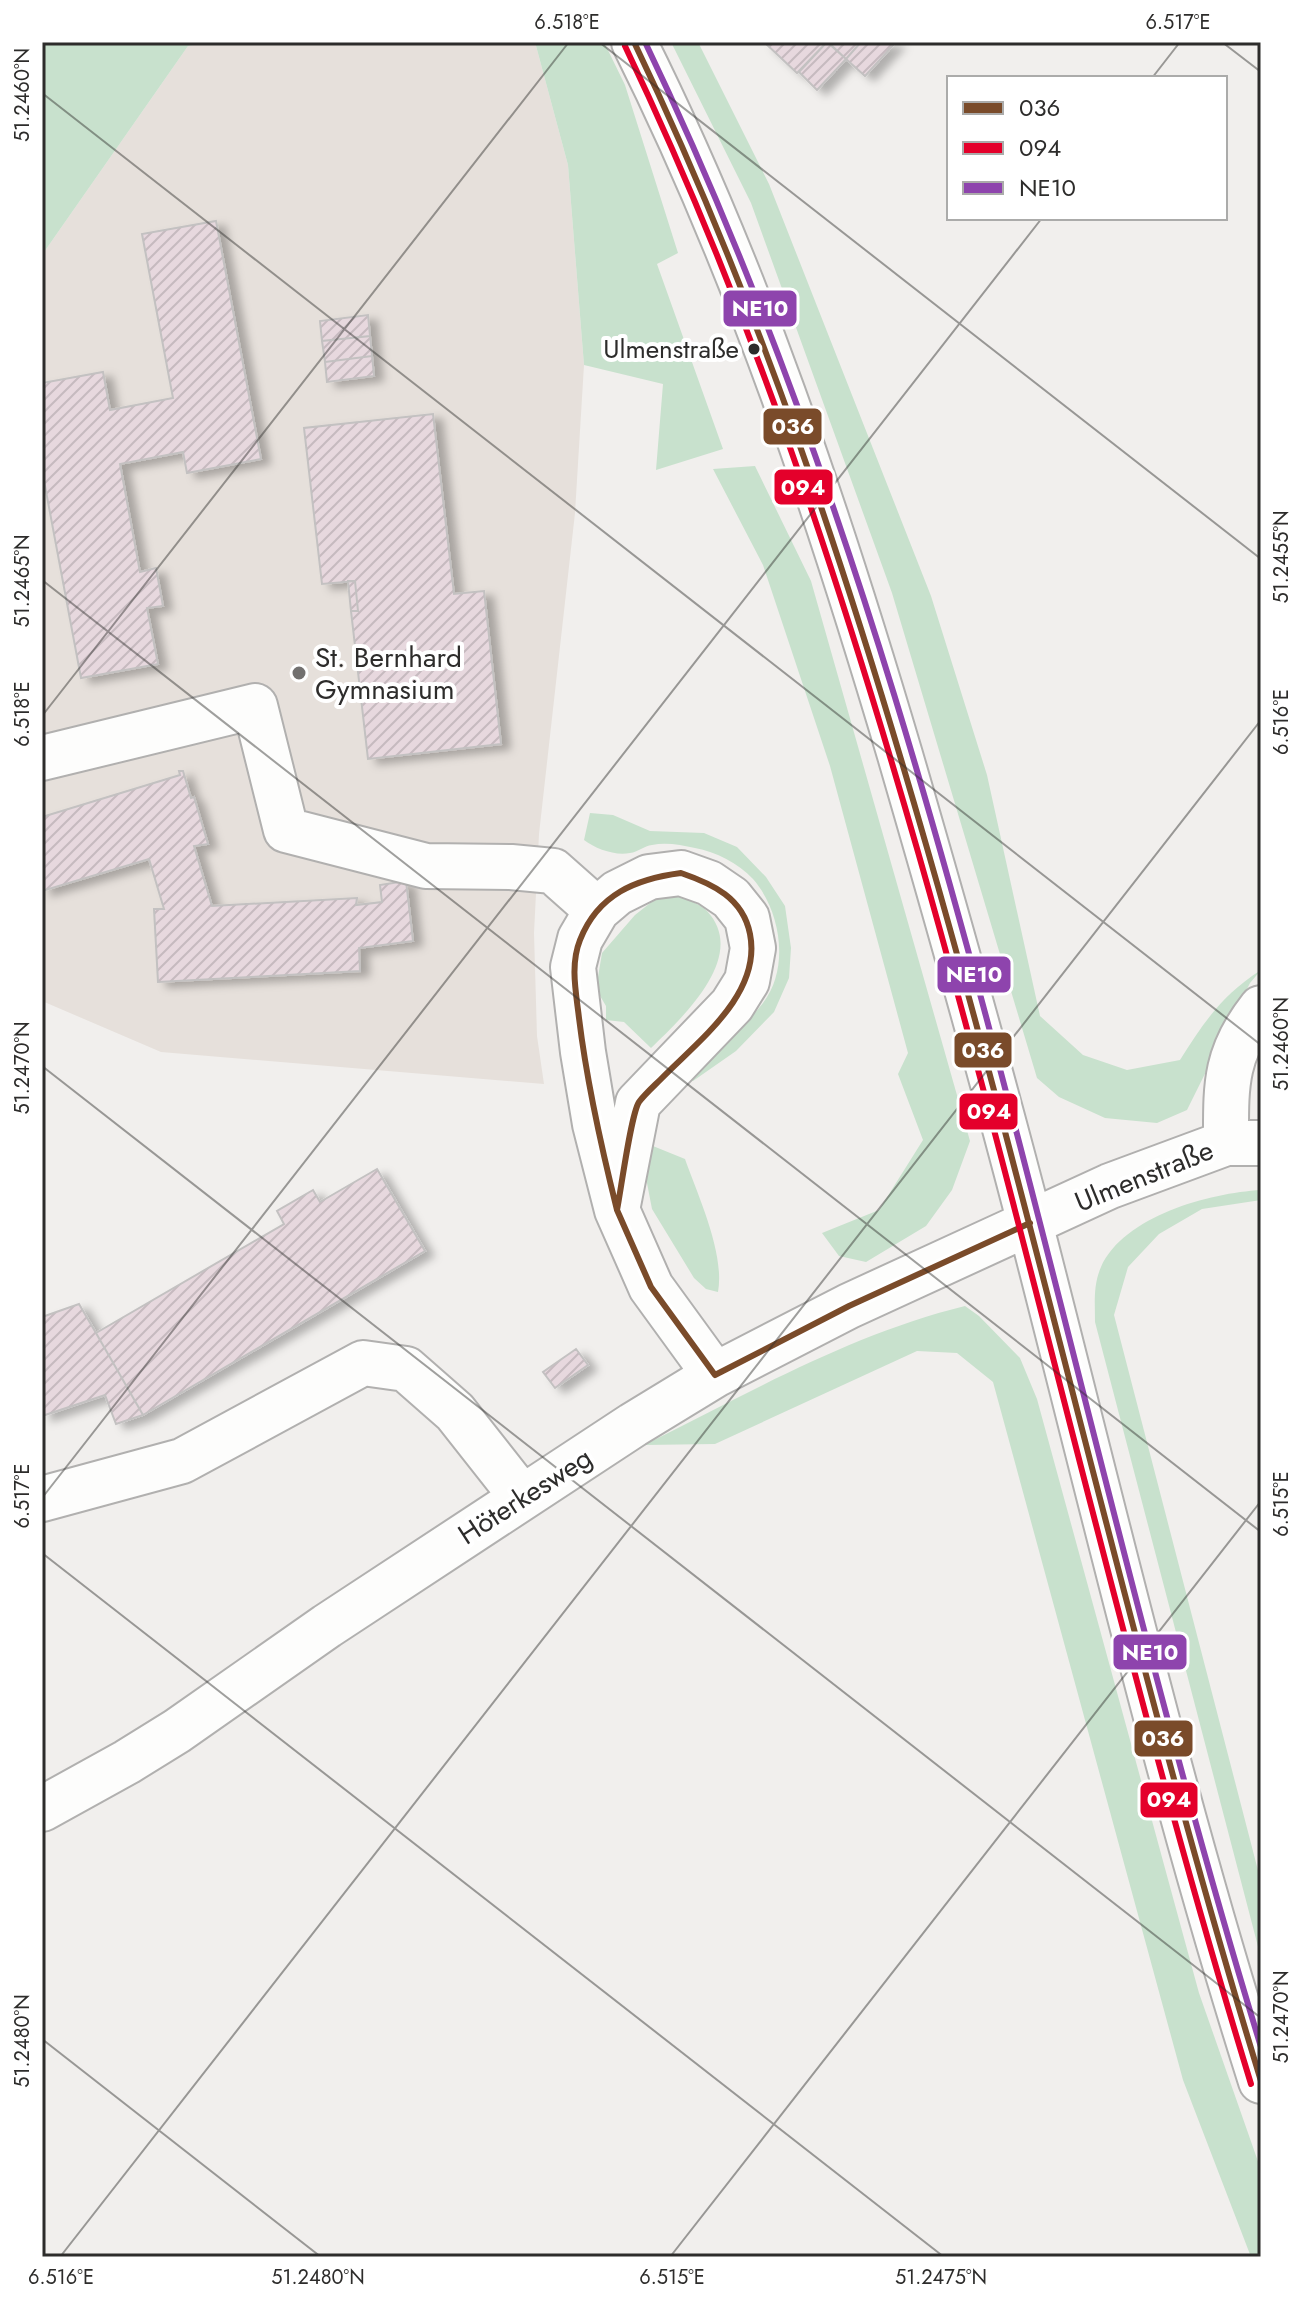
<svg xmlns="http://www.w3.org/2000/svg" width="1303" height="2299" font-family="Jost,sans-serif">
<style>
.built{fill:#e6e0db}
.green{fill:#c8e1cd}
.building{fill:url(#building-hatch);stroke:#c3c1c1;stroke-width:2;filter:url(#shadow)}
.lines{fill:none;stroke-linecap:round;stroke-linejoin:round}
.minor-casing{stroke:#b1b0af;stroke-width:48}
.minor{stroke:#fdfdfc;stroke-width:44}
.bus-1-casing{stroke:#fff;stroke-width:12}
.bus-2-casing{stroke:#fff;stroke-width:12}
.bus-3-casing{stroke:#fff;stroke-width:12}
.bus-1{stroke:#7a4b2a;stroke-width:6}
.bus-2{stroke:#e4002b;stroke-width:6}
.bus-3{stroke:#8e44ad;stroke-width:6}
.ticks{fill:none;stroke:#2d2c2b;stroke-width:2;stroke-opacity:0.45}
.bus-dot{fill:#2d2c2b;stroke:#fff;stroke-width:3}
.poi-dot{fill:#72706f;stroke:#fff;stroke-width:3}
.labels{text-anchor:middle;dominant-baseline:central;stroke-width:8;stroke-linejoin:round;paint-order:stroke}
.bus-label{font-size:26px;fill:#2d2c2b;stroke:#fff;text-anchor:end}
.poi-label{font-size:28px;fill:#2d2c2b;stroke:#fff;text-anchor:start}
.street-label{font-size:28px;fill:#2d2c2b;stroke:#fff}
.line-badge{stroke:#fff;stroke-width:3}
.badge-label{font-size:22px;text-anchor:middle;font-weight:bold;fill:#fff}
.neatline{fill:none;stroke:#2d2c2b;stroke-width:3}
.ticks-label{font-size:20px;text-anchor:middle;fill:#2d2c2b}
</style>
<defs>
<pattern id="building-hatch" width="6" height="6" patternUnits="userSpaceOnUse" patternTransform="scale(2)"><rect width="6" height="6" fill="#e7d8de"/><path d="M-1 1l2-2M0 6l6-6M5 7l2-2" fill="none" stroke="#c6babf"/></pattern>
<filter id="shadow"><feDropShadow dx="9" dy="5" stdDeviation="4" flood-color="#0004"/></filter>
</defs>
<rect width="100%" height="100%" fill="#f1efed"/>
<path class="built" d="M210,42H535L568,165L584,365L575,513L539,834L534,933L537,1036L544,1084L161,1052L42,1001V255L188,46Z"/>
<path class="green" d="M42,42H210L188,46L42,255Z
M535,42H604L625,85L678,253L657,264L723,449L656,470L663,384L584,365L568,165Z
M671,42H698L769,184L931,596L987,775L1040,1016L1083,1055L1127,1070L1180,1060C1204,1022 1222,995 1261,970L1250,983L1187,1110L1157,1123L1105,1118L1059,1097L1037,1078L892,593L751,203Z
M755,466L811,581L970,1141L952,1190L926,1226L866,1262L839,1256L822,1233L879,1210L923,1140L898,1074L908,1053L830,766L763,565L713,469Z
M590,813L613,815L650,831L704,833L737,847L766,877L785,906L791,948L789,978L774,1012L736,1051L693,1081L680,1075C707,1053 741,1032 763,1003C790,968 781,911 753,879C738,863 716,852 695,848C681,845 666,842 652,845C644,846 638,852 630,853C615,856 596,849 584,840Z
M679,896C688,900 700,904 707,911C749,956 683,1017 651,1048L624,1022L606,1020V1006L596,989L602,953L635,915L654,900Z
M648,1144L685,1159C698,1196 725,1253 718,1292L706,1289L694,1278L652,1209L646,1178Z
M1261,1190V1200L1202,1209L1159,1234L1128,1267L1114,1315L1261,1882V1958L1095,1322C1095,1303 1093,1285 1101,1267C1124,1216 1209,1193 1261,1190Z
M965,1306L979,1316L1020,1358L1037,1399L1199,1993L1261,2170V2257H1251L1183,2080L993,1382L957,1353L917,1351L715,1444L644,1445C749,1393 851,1334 965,1306Z"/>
<path class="building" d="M764,42H827L797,73Z
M827,42L846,59L817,90L799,72Z
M828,42H861L846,59Z
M861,42H896L865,76L846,59Z
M216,221L261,459L187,473L183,452L120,464L140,572L156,568L163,606L147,608L158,664L81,678L42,470V383L103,372L110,410L173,398L142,234Z
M368,315L370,336L322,341L320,321Z
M370,336L372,356L325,362L322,341Z
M372,356L374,376L327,382L325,362Z
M433,414L454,594L484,591L501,744L368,759L351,611H358L355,581L322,584L304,428Z
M348,581H355L358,611H351Z
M179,771H183L191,798L194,797L208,844L194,846L212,906L357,898L356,905L382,902L380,885L406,881L413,941L359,948L360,971L158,982L154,909H164L149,859L42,891V817L180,775Z
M377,1169L425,1251L143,1415L96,1333L284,1224L277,1211L313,1190L320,1202Z
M79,1304L96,1333L143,1415L116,1424L105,1395L42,1416V1317Z
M576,1349L588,1365L555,1388L543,1372Z"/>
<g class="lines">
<g class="minor-casing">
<path id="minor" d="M634,42C748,270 828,512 900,755C946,913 991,1072 1032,1231C1105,1515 1172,1801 1261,2081
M42,758L255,706L286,830L426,866L511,867L553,871L597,910
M1226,1143C1226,1086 1224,1055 1261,1008
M617,1210L638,1103L732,1005L747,981L753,948L747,918L731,898L709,883L681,873L649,877L617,893L597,910L580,939L573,967L583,1052L595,1124L617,1210L651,1287L715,1375
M42,1499L182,1461L363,1363L406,1369L455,1412L522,1497
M42,1809L127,1762L177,1731L327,1626L633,1425L715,1375L849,1306L1110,1186L1226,1143H1261"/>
</g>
<use href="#minor" class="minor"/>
<g class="bus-1-casing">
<path id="bus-1" d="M634,42C759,303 847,570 927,848C1045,1257 1136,1674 1261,2081
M681,873C713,884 743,898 750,934C762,994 698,1041 661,1079C654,1086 645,1094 639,1102C631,1114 621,1190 617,1210C601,1146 587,1084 579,1018C576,992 570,965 580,940C598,894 636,879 681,873Z
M617,1210L651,1287L715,1375
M715,1375L849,1306L1030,1223"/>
</g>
<g class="bus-2-casing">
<path id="bus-2" d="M625,46C750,308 838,574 918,852C1035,1261 1126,1677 1251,2084"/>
</g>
<g class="bus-3-casing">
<path id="bus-3" d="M645,42C949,676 1056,1379 1261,2047"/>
</g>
<use href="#bus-1" class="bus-1"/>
<use href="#bus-2" class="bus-2"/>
<use href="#bus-3" class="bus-3"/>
</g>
<path class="ticks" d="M599,42L1261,559M1222,42L1261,72M1152,78L1180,42M42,93L1261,1045M42,580L1261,1532M42,716L569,42M42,1066L1261,2018M42,1498L1042,218M42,1553L944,2257M42,2039L321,2257M60,2257L1261,720M670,2257L1261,1501"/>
<circle class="bus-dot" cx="754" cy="349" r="7"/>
<circle class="poi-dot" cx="299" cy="673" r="8"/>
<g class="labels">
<g class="bus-label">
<text x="739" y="349">Ulmenstraße</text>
</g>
<g class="poi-label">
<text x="315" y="657">St. Bernhard<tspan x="315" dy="32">Gymnasium</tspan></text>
</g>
<g class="street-label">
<text transform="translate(1144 1176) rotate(-22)">Ulmenstraße</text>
<text transform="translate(525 1496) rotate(-33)">Höterkesweg</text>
</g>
</g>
<g class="line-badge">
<rect x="722" y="289" width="76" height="39" rx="8" fill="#8e44ad"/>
<rect x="762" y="407" width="61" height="39" rx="8" fill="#7a4b2a"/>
<rect x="773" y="468" width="61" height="38" rx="8" fill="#e4002b"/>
<rect x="936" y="955" width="76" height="39" rx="8" fill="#8e44ad"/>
<rect x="953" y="1031" width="60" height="38" rx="8" fill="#7a4b2a"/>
<rect x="958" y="1092" width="61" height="39" rx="8" fill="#e4002b"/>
<rect x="1112" y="1633" width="76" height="38" rx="8" fill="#8e44ad"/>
<rect x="1133" y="1719" width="61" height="39" rx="8" fill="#7a4b2a"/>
<rect x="1139" y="1781" width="60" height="38" rx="8" fill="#e4002b"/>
</g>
<g class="badge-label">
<text x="760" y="316">NE10</text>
<text x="793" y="434">036</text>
<text x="803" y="495">094</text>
<text x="974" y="982">NE10</text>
<text x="983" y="1058">036</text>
<text x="989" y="1119">094</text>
<text x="1150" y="1660">NE10</text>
<text x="1163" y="1746">036</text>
<text x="1169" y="1807">094</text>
</g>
<rect width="1303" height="2299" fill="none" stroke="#ffffff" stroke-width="88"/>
<rect x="947" y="76" width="280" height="144" fill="#ffffff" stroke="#ababaa" stroke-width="2"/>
<rect x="963" y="102" width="40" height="12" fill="#7a4b2a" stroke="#ababaa" stroke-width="2"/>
<text x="1019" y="116" font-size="24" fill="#2d2c2b">036</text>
<rect x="963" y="142" width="40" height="12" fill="#e4002b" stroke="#ababaa" stroke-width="2"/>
<text x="1019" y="156" font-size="24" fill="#2d2c2b">094</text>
<rect x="963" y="182" width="40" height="12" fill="#8e44ad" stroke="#ababaa" stroke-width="2"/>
<text x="1019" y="196" font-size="24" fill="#2d2c2b">NE10</text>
<rect x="44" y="44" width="1215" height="2211" class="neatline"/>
<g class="ticks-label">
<text x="567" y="29">6.518°E</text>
<text x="1178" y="29">6.517°E</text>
<text transform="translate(22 95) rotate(-90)" y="7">51.2460°N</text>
<text transform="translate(1281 557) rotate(-90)" y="7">51.2455°N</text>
<text transform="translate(22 581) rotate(-90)" y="7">51.2465°N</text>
<text transform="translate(22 714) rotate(-90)" y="7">6.518°E</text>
<text transform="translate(1281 722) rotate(-90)" y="7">6.516°E</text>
<text transform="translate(1281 1044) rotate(-90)" y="7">51.2460°N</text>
<text transform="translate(22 1068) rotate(-90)" y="7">51.2470°N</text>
<text transform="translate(22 1496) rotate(-90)" y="7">6.517°E</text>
<text transform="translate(1281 1504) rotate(-90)" y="7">6.515°E</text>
<text transform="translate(1281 2017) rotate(-90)" y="7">51.2470°N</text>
<text transform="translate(22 2041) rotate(-90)" y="7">51.2480°N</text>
<text x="61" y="2284">6.516°E</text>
<text x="318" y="2284">51.2480°N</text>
<text x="672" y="2284">6.515°E</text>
<text x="941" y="2284">51.2475°N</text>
</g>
</svg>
